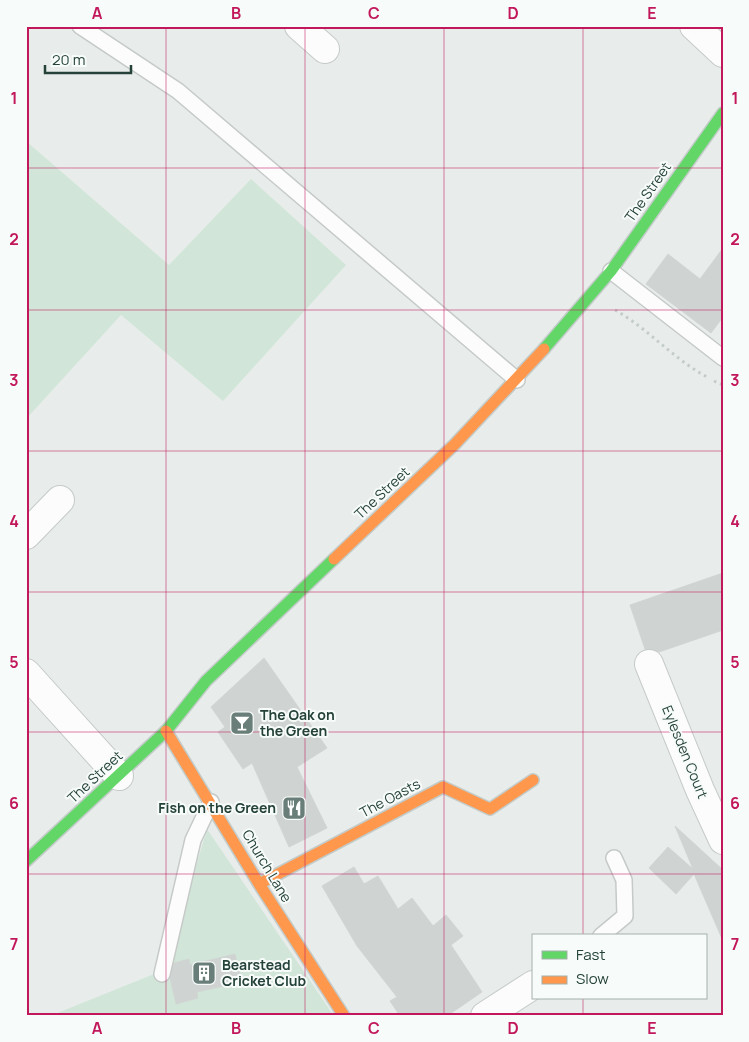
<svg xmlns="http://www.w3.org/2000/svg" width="749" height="1042" font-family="Manrope,sans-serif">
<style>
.green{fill:#d1e6d8}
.building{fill:#cfd4d2;stroke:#d1d6d4}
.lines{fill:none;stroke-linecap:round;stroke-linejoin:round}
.lane-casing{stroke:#c5cac8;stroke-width:18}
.street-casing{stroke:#c5cac8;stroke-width:30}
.fast-casing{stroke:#c3cbc8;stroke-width:14}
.slow-casing{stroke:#c3cbc8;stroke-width:14}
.path{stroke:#c3ccca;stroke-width:3;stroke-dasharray:2.5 4;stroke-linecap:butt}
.lane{stroke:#fcfcfc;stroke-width:15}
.street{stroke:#fcfcfc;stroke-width:28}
.fast{stroke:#63d668;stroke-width:11}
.slow{stroke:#ff974d;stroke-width:11}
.grid{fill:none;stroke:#c2185b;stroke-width:1;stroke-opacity:0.55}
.labels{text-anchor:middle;stroke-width:4;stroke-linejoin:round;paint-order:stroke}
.street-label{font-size:14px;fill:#24423a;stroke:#f7fbf9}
.poi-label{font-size:14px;font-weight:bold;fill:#24423a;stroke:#f7fbf9;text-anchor:start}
.neatline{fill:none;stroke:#c2185b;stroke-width:2}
.grid-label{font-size:16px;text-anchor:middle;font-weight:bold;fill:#c2185b}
</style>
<rect width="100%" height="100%" fill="#e8edeb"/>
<!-- green -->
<path class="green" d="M26,141L169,265L251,179L346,265L223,401L121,315L26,419Z
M207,829L334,1016H50L154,974H162L167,964Z"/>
<!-- building -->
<path class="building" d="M723,248V317L711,333L646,284L668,254L700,279Z
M723,573V630L659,652L645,649L630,605Z
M264,658L327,748L297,767L327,828L289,847L252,763L243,769L218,732L225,727L211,707Z
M675,826L723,870V941L694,874L676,894L649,868L668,847L693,869Z
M354,867L364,884L378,876L398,909L412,898L433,926L446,915L463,936L451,945L482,992L447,1016H400L390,1001L397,997L357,946L322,886Z
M235,954L242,982L197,992L198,998L176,1004L170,978L174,963L189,959L190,965Z"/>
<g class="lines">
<!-- lane casing -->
<g class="lane-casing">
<path id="lane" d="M80,26L178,91L517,380
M611,271L723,358
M601,936L625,916L624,880L614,858
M162,974L193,840L211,802"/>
</g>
<!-- street casing -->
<g class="street-casing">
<path id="street" d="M299,26L325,49
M694,26L723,53
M26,535L60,500
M649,664L700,790L723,840
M26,673L119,776
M485,1016L533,985"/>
</g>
<!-- fast casing -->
<g class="fast-casing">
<path id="fast" d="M544,349L611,271L723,113
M26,861L166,731L206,681L334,559"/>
</g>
<!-- slow casing -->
<g class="slow-casing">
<path id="slow" d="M334,559L455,444L544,349
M166,731L259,884L344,1016
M259,884L443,787L490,809L533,780"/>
</g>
<!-- path -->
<path class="path" d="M615,310C649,329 674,360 709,378
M714,381L723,385"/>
<!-- lane -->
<use href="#lane" class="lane"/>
<!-- street -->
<use href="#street" class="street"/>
<!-- fast -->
<use href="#fast" class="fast"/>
<!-- slow -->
<use href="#slow" class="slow"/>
</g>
<!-- grid -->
<path class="grid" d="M166,26V1016M305,26V1016M444,26V1016M583,26V936M26,168H723M26,310H723M26,451H723M26,592H723M26,732H723M26,874H723M583,998V1016"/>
<!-- icons -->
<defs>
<g id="bar-square" transform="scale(1.25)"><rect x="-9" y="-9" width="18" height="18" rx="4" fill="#697e78" stroke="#f7fbf9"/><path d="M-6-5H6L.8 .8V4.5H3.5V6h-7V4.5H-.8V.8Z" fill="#fff"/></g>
<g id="restaurant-square" transform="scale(1.25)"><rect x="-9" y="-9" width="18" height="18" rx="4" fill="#697e78" stroke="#f7fbf9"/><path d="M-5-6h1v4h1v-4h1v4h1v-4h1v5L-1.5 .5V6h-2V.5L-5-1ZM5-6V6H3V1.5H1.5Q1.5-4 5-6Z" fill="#fff"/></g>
<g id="building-square" transform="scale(1.25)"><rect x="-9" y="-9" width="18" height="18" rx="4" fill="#697e78" stroke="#f7fbf9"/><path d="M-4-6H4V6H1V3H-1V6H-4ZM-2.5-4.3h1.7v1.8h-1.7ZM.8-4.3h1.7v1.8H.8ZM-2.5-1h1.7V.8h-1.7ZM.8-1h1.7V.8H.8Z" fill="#fff"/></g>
</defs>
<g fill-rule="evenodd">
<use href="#bar-square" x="242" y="723"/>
<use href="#restaurant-square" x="294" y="808"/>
<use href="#building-square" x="204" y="973"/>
</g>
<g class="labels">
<!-- street labels -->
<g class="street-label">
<text transform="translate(648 192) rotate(-55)" y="5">The Street</text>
<text transform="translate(382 493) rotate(-43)" y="5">The Street</text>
<text transform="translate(685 752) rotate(68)" y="5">Eylesden Court</text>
<text transform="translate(95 777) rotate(-43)" y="5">The Street</text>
<text transform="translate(390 798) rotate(-28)" y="5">The Oasts</text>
<text transform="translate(267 866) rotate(59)" y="5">Church Lane</text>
</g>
<!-- poi labels -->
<g class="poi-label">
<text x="260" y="720">The Oak on<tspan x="260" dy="16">the Green</tspan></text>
<text x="276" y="813" text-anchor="end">Fish on the Green</text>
<text x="222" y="970">Bearstead<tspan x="222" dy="16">Cricket Club</tspan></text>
</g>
</g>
<!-- border -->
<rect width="749" height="1042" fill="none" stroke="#f7fbf9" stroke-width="55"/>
<!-- legend -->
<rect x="532" y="934" width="175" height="65" fill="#f7fbf9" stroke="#a3b1ad"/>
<rect x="542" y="951" width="25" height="8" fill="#63d668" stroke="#a3b1ad"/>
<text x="576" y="960" font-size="15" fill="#24423a">Fast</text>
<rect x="542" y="976" width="25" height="8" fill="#ff974d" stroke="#a3b1ad"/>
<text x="576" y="984" font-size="15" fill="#24423a">Slow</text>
<!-- scale -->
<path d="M45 65v8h86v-8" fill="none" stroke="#24423a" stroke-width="2.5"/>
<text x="52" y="65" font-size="15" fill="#24423a" stroke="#f7fbf9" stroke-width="4" paint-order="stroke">20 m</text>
<rect x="28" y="28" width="694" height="986" class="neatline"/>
<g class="grid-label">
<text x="97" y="19">A</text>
<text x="236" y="19">B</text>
<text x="374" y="19">C</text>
<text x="513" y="19">D</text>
<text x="652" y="19">E</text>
<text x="14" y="104">1</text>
<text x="735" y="104">1</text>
<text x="14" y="245">2</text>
<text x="735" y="245">2</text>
<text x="14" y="386">3</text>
<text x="735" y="386">3</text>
<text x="14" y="527">4</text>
<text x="735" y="527">4</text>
<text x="14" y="668">5</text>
<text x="735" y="668">5</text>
<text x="14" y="809">6</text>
<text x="735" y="809">6</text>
<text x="14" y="950">7</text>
<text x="735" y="950">7</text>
<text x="97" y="1034">A</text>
<text x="236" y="1034">B</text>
<text x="374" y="1034">C</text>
<text x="513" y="1034">D</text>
<text x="652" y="1034">E</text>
</g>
</svg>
